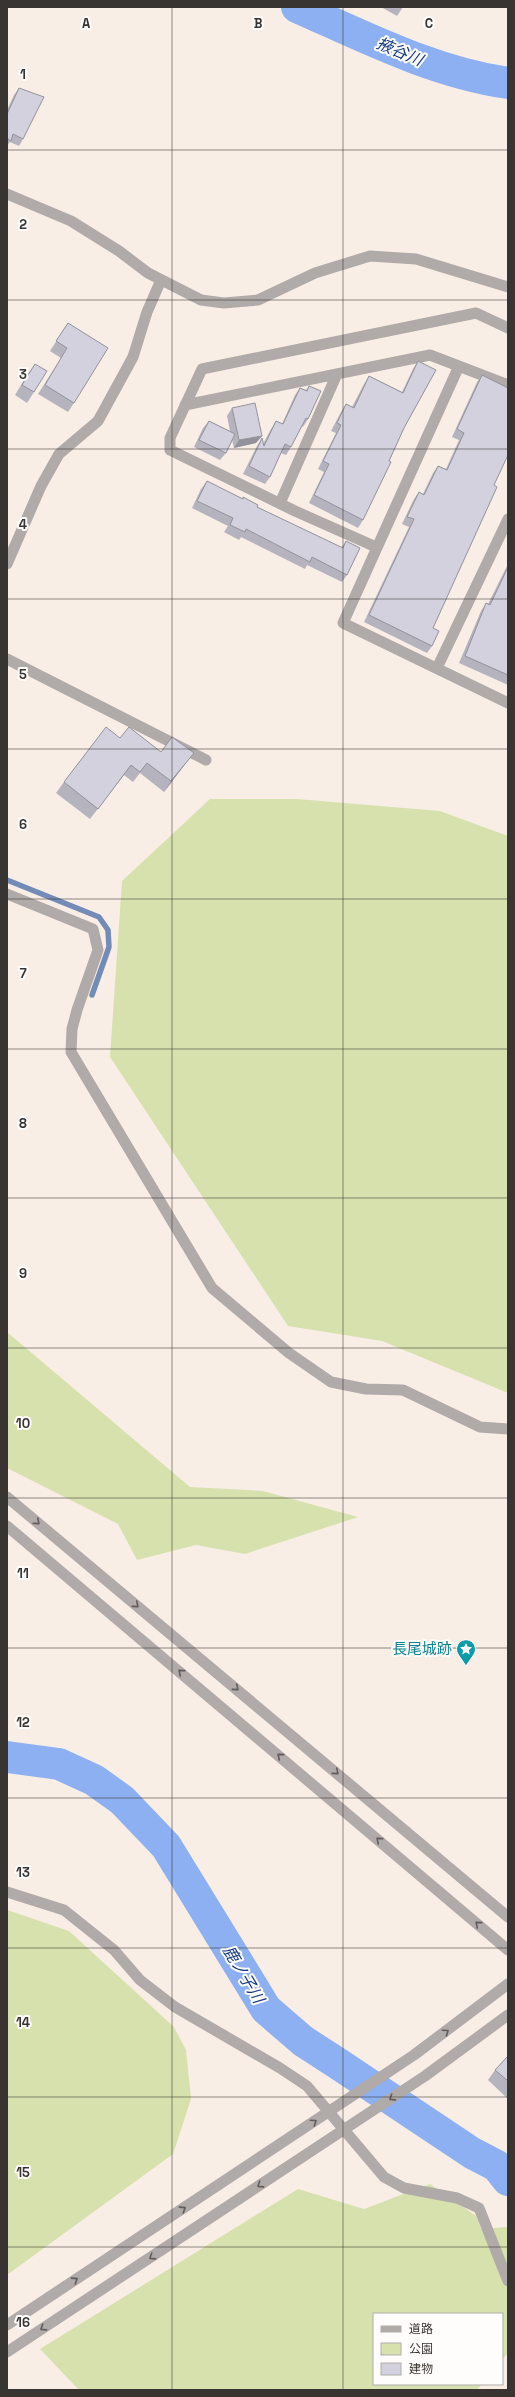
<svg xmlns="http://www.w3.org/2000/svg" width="515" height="2397" font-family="'Space Grotesk','Noto Sans JP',sans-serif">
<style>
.green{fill:#d7e1ad}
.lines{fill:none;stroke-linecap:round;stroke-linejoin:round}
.stream{stroke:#738bb7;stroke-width:5.5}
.river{stroke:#8cb0f1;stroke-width:32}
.minor{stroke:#b0aaa9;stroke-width:11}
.tertiary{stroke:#b0aaa9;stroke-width:11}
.wall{fill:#b5b4be}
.shaded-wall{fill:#93929b}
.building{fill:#d2d1dd;stroke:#93929b}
.oneway{stroke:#625d5b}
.grid{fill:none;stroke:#383431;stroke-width:1;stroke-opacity:0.55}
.labels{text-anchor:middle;stroke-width:4;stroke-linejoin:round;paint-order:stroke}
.culture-label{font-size:15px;fill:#0d838f;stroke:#fffdfb;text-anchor:end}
.water-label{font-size:16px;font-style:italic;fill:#113882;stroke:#fffdfb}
.grid-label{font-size:13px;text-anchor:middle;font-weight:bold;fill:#383431;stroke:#fffdfb;stroke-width:4;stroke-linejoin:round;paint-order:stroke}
</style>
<rect width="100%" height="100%" fill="#f9eee6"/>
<!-- green -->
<path class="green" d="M210,799H297L440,811L508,836V1393L382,1341L288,1326L110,1057L122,881Z
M7,1332L190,1487L263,1491L358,1517L245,1554L196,1545L137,1560L118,1524L7,1468Z
M7,1910L69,1931L174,2027L186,2050L191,2099L173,2154L7,2275Z
M430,2184L476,2216L481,2229L508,2227V2353L502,2360V2314H374V2384H482L477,2390H79L40,2349L298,2189L364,2209Z"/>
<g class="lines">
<!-- stream -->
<path class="stream" d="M7,880L99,917L108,930L109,947L92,995"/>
<!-- river -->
<path class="river" d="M297,7C365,37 433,72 508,83
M7,1757L59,1764L94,1780L122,1800L166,1846L266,2009L303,2041L337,2063L472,2153L497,2166L508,2180"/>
<!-- minor -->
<path class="minor" d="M7,194L71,221L119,251L148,273L201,300L224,303L258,300L315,273L370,256L416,259L508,287
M459,366L343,623L508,703
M185,405L430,355L508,385
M280,503L337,374
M376,547L295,511L170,450V438L202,369L476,313L508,328
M7,564L41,486L59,454L98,421L133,357L147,312L161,280
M7,659L206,760
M437,668L508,519
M7,894L93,929L98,950L77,1010L72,1029L71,1052L212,1288L289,1353L331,1382L366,1389L403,1390L480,1427L508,1429
M7,1892L64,1910L114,1950L140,1980L175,2007L280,2068L307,2086L384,2177L404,2188L457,2198L479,2208L508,2281"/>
<!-- tertiary -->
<path class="tertiary" d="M7,1497L508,1917
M7,1526L508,1950
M7,2325L414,2055L508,1984
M7,2352L425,2076L508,2015"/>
</g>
<!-- wall -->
<path class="wall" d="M381,7H403L397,16Z
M19,88L23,139L19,146L10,142L7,146V110L14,95Z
M68,323L74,403L68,412L38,394L61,358L50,351Z
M418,361L404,428L389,461L363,520L358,528L309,503L324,472L318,469L336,433L331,431L341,412L346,404L352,407L364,384L369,376L402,392L413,369Z
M35,364L34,392L27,403L15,395L27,375Z
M482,375L494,485L433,628L432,646L427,653L364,622L409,527L402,524L414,499L419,492L423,494L433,473L438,466L446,469L459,440L452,437L477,382Z
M309,386L308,419L303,427L302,426L291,447L286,455L281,453L270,477L265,484L243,474L257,446L262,438L263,444L271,429L276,421L282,424L295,395L300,388L306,390Z
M232,408L262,436L256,443L234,448L232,440L226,453L220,460L194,447L203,428L209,421L230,431L227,416Z
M207,481L257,507L341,548L346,541L347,575L342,582L307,565L305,569L241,537L239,540L224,532L228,526L192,508L201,489Z
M508,564V685L459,663L481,611L486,603L488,604Z
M120,738L161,752L186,763L164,792L140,773L133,782L124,775L90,819L56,793L64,782Z
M508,2056V2099L488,2080L495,2070Z"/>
<!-- shaded-wall -->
<path class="shaded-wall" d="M262,436L256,443L234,448L239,440Z
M194,753L186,763L164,792L171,781Z"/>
<!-- building -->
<path class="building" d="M19,88L44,97L23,139L13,134L11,141L7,138V114Z
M68,323L108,348L74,403L45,385L67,348L56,341Z
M418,361L436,370L404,428L389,461L391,462L363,520L314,495L329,464L323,461L341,425L337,423L346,404L354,408L369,376L403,393Z
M35,364L47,371L34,392L22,385Z
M482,375L508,388V455L494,485L497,487L433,628L439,631L432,646L369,615L414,519L407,517L419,492L424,495L438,466L447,470L464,433L457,429Z
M309,386L321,391L308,419L306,418L291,447L285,444L270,477L249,466L262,438L264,446L276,421L283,424L300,388L307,391Z
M255,403L262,436L239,440L232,408Z
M209,421L235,434L226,453L199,440Z
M207,481L243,499V497L258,505L257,507L343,548L346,541L360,548L347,575L312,557L310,562L246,529L245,532L230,525L233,518L197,501Z
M508,567V675L465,656L486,603L490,605Z
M106,727L120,738L129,727L161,752L172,737L194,753L171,781L147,763L140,772L131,765L98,809L64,782Z
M508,2056V2081L495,2070Z"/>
<!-- one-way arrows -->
<defs><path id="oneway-chevron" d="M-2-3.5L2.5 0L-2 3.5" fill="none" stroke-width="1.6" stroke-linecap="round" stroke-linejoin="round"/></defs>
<g class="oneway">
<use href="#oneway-chevron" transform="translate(37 1522) rotate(40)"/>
<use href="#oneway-chevron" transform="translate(136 1605) rotate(40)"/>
<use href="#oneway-chevron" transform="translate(181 1672) rotate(-140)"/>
<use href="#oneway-chevron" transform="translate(236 1688) rotate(40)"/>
<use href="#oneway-chevron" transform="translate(280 1756) rotate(-140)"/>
<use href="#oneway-chevron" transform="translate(336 1772) rotate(41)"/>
<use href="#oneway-chevron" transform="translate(379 1840) rotate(-140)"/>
<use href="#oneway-chevron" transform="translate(478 1924) rotate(-140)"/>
<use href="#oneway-chevron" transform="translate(446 2032) rotate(-35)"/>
<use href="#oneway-chevron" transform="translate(392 2098) rotate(147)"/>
<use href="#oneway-chevron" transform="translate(314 2122) rotate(-34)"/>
<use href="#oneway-chevron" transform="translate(260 2185) rotate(147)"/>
<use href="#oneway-chevron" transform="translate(183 2209) rotate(-33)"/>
<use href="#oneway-chevron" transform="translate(152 2257) rotate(147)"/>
<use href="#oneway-chevron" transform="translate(75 2280) rotate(-33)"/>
<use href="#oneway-chevron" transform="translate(43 2328) rotate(147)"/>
</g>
<!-- grid -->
<path class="grid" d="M172,7V2390M343,7V2390M7,150H508M7,300H508M7,449H508M7,599H508M7,749H508M7,899H508M7,1049H508M7,1198H508M7,1348H508M7,1498H508M7,1648H508M7,1798H508M7,1948H508M7,2097H508M7,2247H508"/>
<!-- icons -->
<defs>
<g id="sight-pin" transform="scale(1)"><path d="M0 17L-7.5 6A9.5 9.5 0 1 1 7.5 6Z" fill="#0f9aa8" stroke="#fffdfb"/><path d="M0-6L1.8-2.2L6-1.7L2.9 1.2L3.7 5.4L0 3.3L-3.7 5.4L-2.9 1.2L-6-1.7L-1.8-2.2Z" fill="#fff"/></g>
</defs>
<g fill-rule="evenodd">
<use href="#sight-pin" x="466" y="1649"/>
</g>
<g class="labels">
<!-- culture labels -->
<g class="culture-label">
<text x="452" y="1654">長尾城跡</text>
</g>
<!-- water labels -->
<g class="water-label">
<text transform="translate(400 51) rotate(23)" y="6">掖谷川</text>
<text transform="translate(244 1974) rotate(59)" y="6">鹿ノ子川</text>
</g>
</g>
<g class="grid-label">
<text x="86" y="28">A</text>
<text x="258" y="28">B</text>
<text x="429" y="28">C</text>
<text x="23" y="79">1</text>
<text x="23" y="229">2</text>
<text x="23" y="379">3</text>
<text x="23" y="529">4</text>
<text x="23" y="679">5</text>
<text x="23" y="829">6</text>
<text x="23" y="978">7</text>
<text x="23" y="1128">8</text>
<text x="23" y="1278">9</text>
<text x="23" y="1428">10</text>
<text x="23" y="1578">11</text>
<text x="23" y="1727">12</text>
<text x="23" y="1877">13</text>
<text x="23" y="2027">14</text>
<text x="23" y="2177">15</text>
<text x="23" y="2327">16</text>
</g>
<!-- border -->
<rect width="515" height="2397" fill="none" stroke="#383431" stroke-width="16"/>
<!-- legend -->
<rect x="373" y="2313" width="130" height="72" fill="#fffdfb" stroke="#afadaa"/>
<rect x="381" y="2326" width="20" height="6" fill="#b0aaa9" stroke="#afadaa"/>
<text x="409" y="2333" font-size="12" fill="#383431">道路</text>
<rect x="381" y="2343" width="20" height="12" fill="#d7e1ad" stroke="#afadaa"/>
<text x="409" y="2353" font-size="12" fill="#383431">公園</text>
<rect x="381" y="2363" width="20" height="12" fill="#d2d1dd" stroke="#afadaa"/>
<text x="409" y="2373" font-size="12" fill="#383431">建物</text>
</svg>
